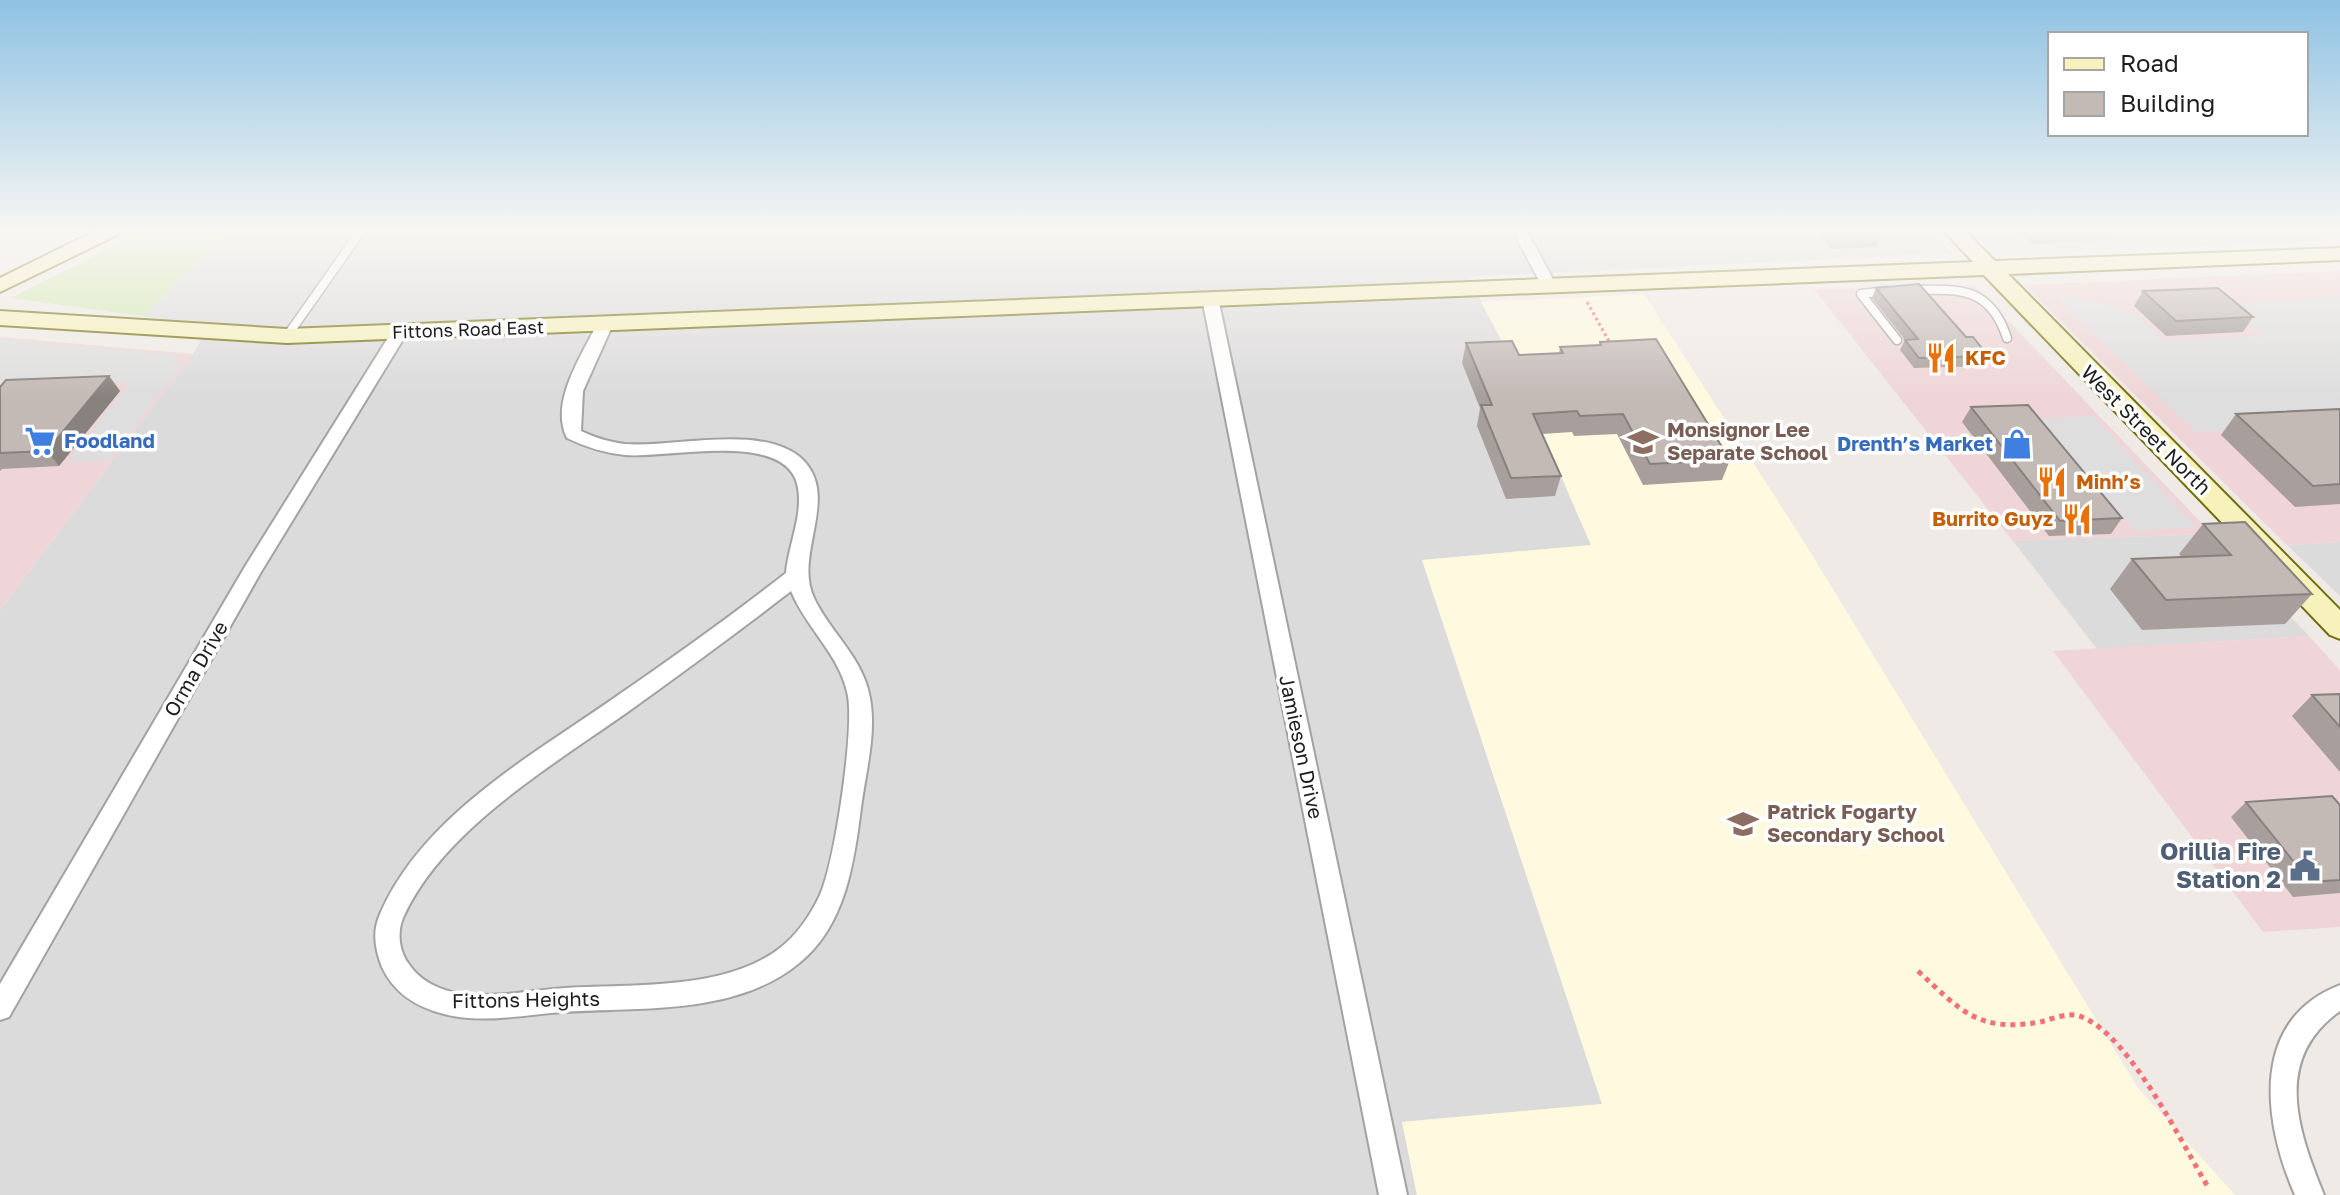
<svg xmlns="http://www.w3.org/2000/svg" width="2340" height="1195" font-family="'Golos Text',sans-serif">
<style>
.residential{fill:#dcdbdc}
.commercial{fill:#efd5d7}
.education{fill:#fef9df}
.grass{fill:#d1e7ad}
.parking{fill:#dedede}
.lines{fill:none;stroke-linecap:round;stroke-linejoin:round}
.lane-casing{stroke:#a2a2a2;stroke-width:11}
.street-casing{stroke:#a2a2a2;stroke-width:4}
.secondary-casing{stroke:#716e0a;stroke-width:4}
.path-far1{stroke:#f37176;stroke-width:3;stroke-dasharray:3 3;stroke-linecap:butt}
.path{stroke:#f37176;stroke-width:5;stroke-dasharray:5 5;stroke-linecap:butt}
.lane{stroke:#fff;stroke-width:8}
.street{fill:#fff;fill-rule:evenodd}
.secondary{fill:#f7f1bb;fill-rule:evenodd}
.wall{fill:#a89f9c}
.shaded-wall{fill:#88827f}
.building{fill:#c3b9b5;stroke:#88827f;stroke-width:2}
.labels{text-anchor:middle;stroke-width:7;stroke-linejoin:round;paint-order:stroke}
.far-street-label{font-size:18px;fill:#1e1e1e;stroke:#fff}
.food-label{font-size:20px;font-weight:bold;fill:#c56008;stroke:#fff;text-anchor:start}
.education-label{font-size:20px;font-weight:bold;fill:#785e54;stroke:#fff;text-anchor:start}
.street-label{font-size:20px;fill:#1e1e1e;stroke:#fff}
.shop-label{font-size:20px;font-weight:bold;fill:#366cbe;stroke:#fff;text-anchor:start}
.near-service-label{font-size:24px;font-weight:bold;fill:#4e5e75;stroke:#fff;text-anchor:end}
</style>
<rect width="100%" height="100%" fill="#efeae5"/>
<!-- residential -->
<path class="residential" d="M240,231H1930L1952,253L1469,277L1505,347L1591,545L1422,560L1602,1104L1402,1122L1417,1195H0V610L193,354L209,327L142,316L226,236Z
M1970,231H2312L2325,241L1993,254Z
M2212,534L2309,636L2097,649L2013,541Z
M2340,542V596L2287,545Z"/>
<!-- commercial -->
<path class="commercial" d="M2340,271V542L2287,545L2024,285Z
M1976,287L2212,534L2013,541L1814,289Z
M0,337L193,354L0,610Z
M2309,636L2340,670V927L2263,932L2053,651Z"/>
<!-- education -->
<path class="education" d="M1644,294L1801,537L2138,1088L2235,1195H1417L1402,1122L1602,1104L1422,560L1591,545L1505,347L1481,302Z"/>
<!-- grass -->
<path class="grass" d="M143,231H240L226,236L142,316L11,298Z"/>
<!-- parking -->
<path class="parking" d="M2055,296L2086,298L2141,318L2165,340L2262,336L2227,304L2340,297V426L2196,432Z
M0,339L180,355L173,363H183L108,461L68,462L130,382L13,389L0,404Z
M2093,416L2196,527L2135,531L2036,419Z"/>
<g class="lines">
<!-- lane casing -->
<g class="lane-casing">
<path id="lane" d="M1911,290C1959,289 1990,286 2007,338
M1887,291L1861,294L1897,340
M287,336L361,231"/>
</g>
<!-- street casing -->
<g class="street-casing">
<path id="street" d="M1513,231H1527L1556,285L1553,288H1543Z
M1210,293L1218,298L1407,1195H1379L1202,298Z
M605,319L613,324L583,391L581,431C596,438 609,442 625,444C673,448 763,423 802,459C841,497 793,554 814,598C828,628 855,651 866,683C880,723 866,768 861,808C854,864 845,927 798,964C734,1016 638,1007 562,1012C523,1015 482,1024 444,1014C416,1007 394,993 382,967C375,949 372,932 380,914C423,815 533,755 617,696C675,656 731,616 786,573C788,546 803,516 798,488C789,429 668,459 625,455C604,453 586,447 567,438C549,403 582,355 597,324ZM791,591C806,628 841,656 848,696C854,733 835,861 820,895C811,914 797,935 780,948C725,991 631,984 565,988C515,991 441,1012 408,963C399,950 397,932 403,918C442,830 553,765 629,711C683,672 738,632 791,591Z
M399,328L407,333L261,572L9,1017L0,1020V984L246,565L391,333Z
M2340,985V1011C2272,1059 2298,1131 2324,1195H2295C2263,1122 2249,1020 2340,985Z"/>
</g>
<!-- secondary casing -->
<g class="secondary-casing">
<path id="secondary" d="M95,231H120L117,235L0,292V278Z
M1944,231H1965L1995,261L2340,248V260L2008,274L2340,610V639L2330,635L1984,275L287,343L0,325V311L287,329L1973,262Z"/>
</g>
<!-- path-far1 -->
<path class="path-far1" d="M1587,302L1610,343"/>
<!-- path -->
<path class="path" d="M1918,971C1960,1010 1978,1033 2040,1022C2053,1019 2069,1011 2082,1017C2130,1036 2181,1142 2208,1187"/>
<!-- lane -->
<use href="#lane" class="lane"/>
<!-- street -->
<use href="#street" class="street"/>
<!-- secondary -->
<use href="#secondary" class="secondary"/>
</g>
<!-- wall -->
<path class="wall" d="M1816,231H1883L1876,247L1832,249Z
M2018,231H2114L2108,241L2032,244Z
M2131,231H2206L2134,233Z
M1876,288L1966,337L1988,356L1983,366L1914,368L1900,350L1905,340L1872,298Z
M2143,291L2253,317L2243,332L2166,336L2134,306Z
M1600,342L1730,460L1722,480L1643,485L1617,434L1574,436L1572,432L1542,434L1561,476L1555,496L1506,499L1477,426L1480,408L1462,363L1466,343L1519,355L1559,354L1560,347L1599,345Z
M109,376L120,391L59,466L2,469L0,471V387Z
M1971,407L2122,518L2111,534L2049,536L1962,422Z
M2340,409V504L2295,507L2221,435L2236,414Z
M2203,524L2312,594L2285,624L2142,630L2110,589L2132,559L2182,557L2179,554Z
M2340,694V772L2292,716L2312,695Z
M2246,802L2340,805V893L2293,897L2231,817Z"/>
<!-- shaded-wall -->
<path class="shaded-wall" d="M109,376L120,391L59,466L47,451Z"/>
<!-- building -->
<path class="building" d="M1919,284L1966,337H1973L1988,356L1919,358L1905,340L1918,339L1876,288Z
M2218,288L2253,317L2176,321L2143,291Z
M1656,339L1730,460L1650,464L1623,414L1580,416L1577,411L1533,414L1561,476L1511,478L1481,405H1492L1466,343L1512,341L1519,355L1563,353L1560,347L1601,345L1600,342Z
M109,376L47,451L0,453V387L6,380Z
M2028,405L2122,518L2060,521L1971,407Z
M2340,409V484L2313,486L2236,414Z
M2245,522L2312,594L2166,600L2132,559L2231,555L2203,524Z
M2340,694V727L2312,695Z
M2332,796L2340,805V880L2310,882L2246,802Z"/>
<!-- sky -->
<linearGradient id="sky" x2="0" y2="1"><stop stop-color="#8ec2e3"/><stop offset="0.58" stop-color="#f8f6f3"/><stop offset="1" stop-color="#f8f6f3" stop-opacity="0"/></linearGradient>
<rect width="2340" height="398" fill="url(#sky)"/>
<!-- icons -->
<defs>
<g id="restaurant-bare" transform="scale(2.4)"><path d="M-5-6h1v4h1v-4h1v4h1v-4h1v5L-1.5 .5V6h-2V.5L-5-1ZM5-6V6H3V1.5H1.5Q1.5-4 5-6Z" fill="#e8710a" stroke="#fff" stroke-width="2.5" paint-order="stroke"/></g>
<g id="supermarket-bare" transform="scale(2.4)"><path d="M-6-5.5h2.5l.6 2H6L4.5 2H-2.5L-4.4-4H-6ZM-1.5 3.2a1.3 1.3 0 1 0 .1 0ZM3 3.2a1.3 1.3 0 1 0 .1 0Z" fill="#3f7fe0" stroke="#fff" stroke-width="2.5" paint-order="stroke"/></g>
<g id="school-bare" transform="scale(2.4)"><path d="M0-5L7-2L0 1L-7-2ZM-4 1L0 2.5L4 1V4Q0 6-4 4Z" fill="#8d6e63" stroke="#fff" stroke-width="2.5" paint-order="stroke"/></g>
<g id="shop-bare" transform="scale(2.4)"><path d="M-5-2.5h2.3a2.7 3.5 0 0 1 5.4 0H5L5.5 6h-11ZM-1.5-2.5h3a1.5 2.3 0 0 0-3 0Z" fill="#3f7fe0" stroke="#fff" stroke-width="2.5" paint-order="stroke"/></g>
<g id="civic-bare" transform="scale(2.4)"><path d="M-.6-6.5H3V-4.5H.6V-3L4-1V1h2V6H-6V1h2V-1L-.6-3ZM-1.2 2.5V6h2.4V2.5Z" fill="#5c6f8a" stroke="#fff" stroke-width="2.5" paint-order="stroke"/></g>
</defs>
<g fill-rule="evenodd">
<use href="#restaurant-bare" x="1941" y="358"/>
<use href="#supermarket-bare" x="40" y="441"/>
<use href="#school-bare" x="1643" y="442"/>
<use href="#shop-bare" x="2017" y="444"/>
<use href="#restaurant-bare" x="2052" y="482"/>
<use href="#restaurant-bare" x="2077" y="519"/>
<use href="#school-bare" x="1743" y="824"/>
<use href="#civic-bare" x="2305" y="866"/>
</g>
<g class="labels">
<!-- far-street labels -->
<g class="far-street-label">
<text transform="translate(468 330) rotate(-2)" y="6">Fittons Road East</text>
</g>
<!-- food labels -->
<g class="food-label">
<text x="1965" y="365">KFC</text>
<text x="2076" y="489">Minh’s</text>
<text x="2053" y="526" text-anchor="end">Burrito Guyz</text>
</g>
<!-- education labels -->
<g class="education-label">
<text x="1667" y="437">Monsignor Lee<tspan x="1667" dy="23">Separate School</tspan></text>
<text x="1767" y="819">Patrick Fogarty<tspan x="1767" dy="23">Secondary School</tspan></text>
</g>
<!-- street labels -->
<g class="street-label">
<text transform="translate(2146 430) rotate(45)" y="7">West Street North</text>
<text transform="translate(196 669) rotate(-60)" y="7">Orma Drive</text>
<text transform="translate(1301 747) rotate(78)" y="7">Jamieson Drive</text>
<text transform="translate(526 1000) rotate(-1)" y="7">Fittons Heights</text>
</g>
<!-- shop labels -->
<g class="shop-label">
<text x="64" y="448">Foodland</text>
<text x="1993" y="451" text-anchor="end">Drenth’s Market</text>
</g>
<!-- near-service labels -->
<g class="near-service-label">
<text x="2281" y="860">Orillia Fire<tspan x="2281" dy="28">Station 2</tspan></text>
</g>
</g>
<!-- legend -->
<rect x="2048" y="32" width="260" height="104" fill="#ffffff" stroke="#a5a5a5" stroke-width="2"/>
<rect x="2064" y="58" width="40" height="12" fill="#f7f1bb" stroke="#a5a5a5" stroke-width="2"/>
<text x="2120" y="72" font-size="24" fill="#1e1e1e">Road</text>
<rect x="2064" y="92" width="40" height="24" fill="#c3b9b5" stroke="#a5a5a5" stroke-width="2"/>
<text x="2120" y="112" font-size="24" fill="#1e1e1e">Building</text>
</svg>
